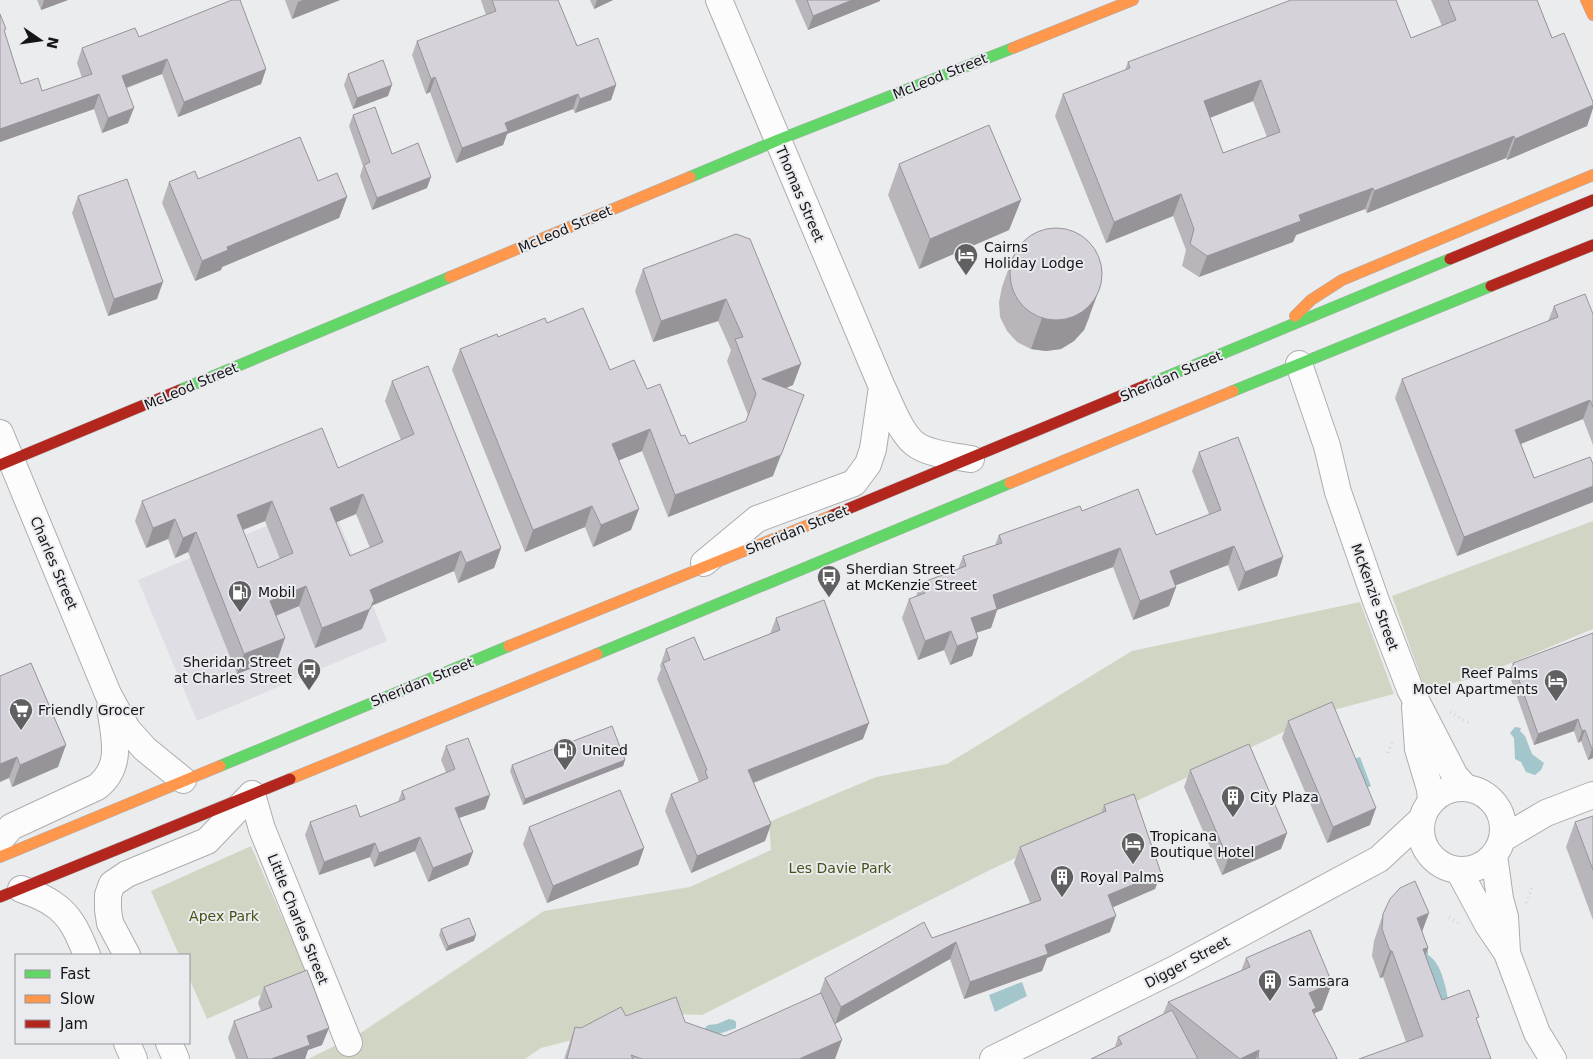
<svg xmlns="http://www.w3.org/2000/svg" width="1593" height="1059" font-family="'DejaVu Sans',sans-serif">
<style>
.built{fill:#dedee4}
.green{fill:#d1d6c4}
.water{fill:#a2c6cb}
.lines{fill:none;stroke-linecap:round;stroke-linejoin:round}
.street-casing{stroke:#adadaf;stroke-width:28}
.fast-casing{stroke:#adadaf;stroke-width:12}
.slow-casing{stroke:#adadaf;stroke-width:12}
.jam-casing{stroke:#adadaf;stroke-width:12}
.path{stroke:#d3d3d4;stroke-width:3;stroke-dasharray:1 4;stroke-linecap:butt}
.street{stroke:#fcfcfc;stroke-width:26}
.fast{stroke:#63d668;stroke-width:11}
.slow{stroke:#ff974d;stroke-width:11}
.jam{stroke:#b3261e;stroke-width:11}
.wall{fill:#b8b5bb;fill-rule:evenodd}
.shaded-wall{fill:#969399}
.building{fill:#d6d2da;stroke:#969399;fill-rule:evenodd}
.labels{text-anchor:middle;stroke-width:4;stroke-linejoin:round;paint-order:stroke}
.street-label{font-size:14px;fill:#151517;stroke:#eaebef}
.poi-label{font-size:14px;fill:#151517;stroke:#eaebef;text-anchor:start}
.park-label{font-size:14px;fill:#465215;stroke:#eaebef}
</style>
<rect width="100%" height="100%" fill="#ebecee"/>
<!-- built -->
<path class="built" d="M330,499L387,641L197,721L138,580Z"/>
<!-- green -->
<path class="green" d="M1593,521V629L1475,678L1425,689L1392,596Z
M1360,602L1394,694L1326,712L990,870L702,1015L674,1014L541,1048L525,1059H308L359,1034L544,911L690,887L771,850L769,822L876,777L947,764L1132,651Z
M251,846L307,974L207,1019L189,978V955H179L151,891Z"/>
<!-- water -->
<path class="water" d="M1515,727L1521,728L1520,731L1525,736L1532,754L1544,763L1541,770L1535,775L1526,772L1521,762L1515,759L1514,738L1510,733Z
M1360,757L1371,786L1359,791L1348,761Z
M1425,948L1428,949V955C1442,963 1446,989 1449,1004L1445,1008L1420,970L1428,964L1426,959L1420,956Z
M1022,982L1027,996L995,1012L989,995Z
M729,1019L734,1020L736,1022V1028L719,1034L716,1038L702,1031L708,1025L717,1024Z"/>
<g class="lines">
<!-- street casing -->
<g class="street-casing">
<path id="street" d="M719,0L882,387C891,405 901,436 918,446C933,455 955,456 971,459
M1299,364L1327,446L1338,492L1376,601L1410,689L1455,776L1466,788
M0,433L108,694L127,729L145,749L183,780
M704,563L757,519L854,483L868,464L873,449L882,387
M1415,706L1418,749L1430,789L1431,802
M1421 829a41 41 0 1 1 82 0a41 41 0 1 1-82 0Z
M252,794L262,829L349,1043
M1502,839L1546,813L1593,795
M0,840L11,827L97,787C124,766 114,736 110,707
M1494,855L1500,899L1505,917L1507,952
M1459,871L1488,925L1507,953L1537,1033L1553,1059
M21,889C32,893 44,897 53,904C72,916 79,936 87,955
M127,955L110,923L108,910V895L112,884L127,874L207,841L252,794
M127,1043L134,1059
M169,1043L176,1059
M993,1059L1175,969L1379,859L1422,819"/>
</g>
<!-- fast casing -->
<g class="fast-casing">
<path id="fast" d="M690,177L778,140L1013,48
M1149,384L1450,259
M180,390L450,277
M1233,391L1491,286
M597,654L1010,483
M220,766L509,646"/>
</g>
<!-- slow casing -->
<g class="slow-casing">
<path id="slow" d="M1586,0L1593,15
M1013,48L1133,0
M450,277L690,177
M1295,316L1311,300L1342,280L1593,175
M1010,483L1233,391
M509,646L833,515
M290,779L597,654
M0,857L220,766"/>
</g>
<!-- jam casing -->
<g class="jam-casing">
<path id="jam" d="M1450,259L1593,200
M1491,286L1593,245
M0,465L180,390
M833,515L1149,384
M0,897L290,779"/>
</g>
<!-- path -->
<path class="path" d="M1450,712L1471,724
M1388,753L1392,742
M1526,903L1532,887
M1449,917L1458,923"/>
<!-- street -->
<use href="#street" class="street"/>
<!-- fast -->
<use href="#fast" class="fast"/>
<!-- slow -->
<use href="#slow" class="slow"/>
<!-- jam -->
<use href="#jam" class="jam"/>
</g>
<!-- wall -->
<path class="wall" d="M37,0H68L41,10Z
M285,0H340L292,19Z
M481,0H558L577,46L616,85L611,100L575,113L573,109L507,134L503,145L456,163L430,92L426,94L412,55L417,41L486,15Z
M590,0H613L594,9Z
M795,0H880V1L808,30Z
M1431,0H1537L1552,38L1593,102V108L1587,126L1507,160L1506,158L1367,213L1365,209L1296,235L1293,242L1199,277L1182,266L1186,250L1173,216L1106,243L1055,116L1063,94L1125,70L1128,62L1411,38L1442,26ZM1253,101L1267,137L1223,153L1210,118Z
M0,14L4,32L21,84L42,91L82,78L77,63L82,48L139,37L266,69L261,84L178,117L162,74L127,88L128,123L102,133L94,109L0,142Z
M348,74L388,96L353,109L344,85Z
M353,115L392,154L427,188L372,210L360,176L363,166L349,126Z
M899,164L1021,200L1009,230L919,269L888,195Z
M198,179L318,181L347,197L339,218L222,267L221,270L195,281L162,203L169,182Z
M78,196L157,299L108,316L72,213Z
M736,234L793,385L786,388L773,476L668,517L642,451L619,460L631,530L593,547L585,527L525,552L452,370L460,349L547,323L610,370L647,389L681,436L689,444L746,421L748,415L727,361L731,350L718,321L653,342L635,291L643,269Z
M1013,256L1090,316L1084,330L1074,341L1061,349L1046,351L1031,349L1017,342L1007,331L1000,317L999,302L1002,287Z
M1554,306L1593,314V445L1583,419L1521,444L1534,478L1593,502L1457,556L1395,398L1402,379L1548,321Z
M392,381L501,548L494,568L458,583L454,571L371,606L362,629L315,648L299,606L276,616L278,658L237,674L188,552L175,558L168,539L146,548L135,521L142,501L338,468L401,440L385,401ZM356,514L370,548L350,556L336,522ZM265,521L280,559L258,568L243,530Z
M1199,452L1283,557L1277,576L1238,591L1228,565L1175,585L1176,587L1169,606L1133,620L1113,567L997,610L991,628L976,632L978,638L972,656L950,665L944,650L918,660L902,618L909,599L916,596L921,583L958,569L963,556L995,545L999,535L1082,511L1156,535L1209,514L1192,471Z
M776,618L863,739L754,783L771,824L765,841L691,873L665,811L671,794L699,782L657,679L661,669L660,666L666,649L704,660L770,634Z
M1593,633V758L1588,760L1581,741L1578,743L1574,731L1534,745L1509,674L1513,663Z
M0,676L58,767L12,787L9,778Z
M1288,721L1370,825L1327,843L1282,738Z
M446,746L485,809L459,818L473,852L468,865L428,882L415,851L374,867L370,857L319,875L305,835L310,822L360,817L398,802L402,791L446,772L441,760Z
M625,760L623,766L523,805L510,771L512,765Z
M1190,770L1287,833L1281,849L1222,875L1184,787Z
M1104,805L1161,873L1155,889L1113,907L1110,932L1047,958L1042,971L964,999L950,959L835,1024V1059H564L575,1027L581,1028L626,1016L685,1022L725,1036L819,995L825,978L932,938L1030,903L1014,863L1020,847L1101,813Z
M1593,816V920L1566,847L1575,822Z
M529,827L644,848L638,865L547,903L523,844Z
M1383,914L1422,932L1428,948L1425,955L1442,1000L1477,1022L1406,1042L1383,977L1380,978L1372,956L1374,941Z
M441,929L474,941L446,951L439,935Z
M1246,958L1332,983L1322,1010L1314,1013V1014L1337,1059H1091L1115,1047L1118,1037L1163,1014L1168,1002L1241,971Z
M264,987L322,1045L308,1050L305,1059H236L228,1038L234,1021L261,1011L258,1003Z"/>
<!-- shaded-wall -->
<path class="shaded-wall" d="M44,0H68L41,10Z
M303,0H340L292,19L298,2Z
M597,0H613L594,9Z
M852,0H880V1L808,30L813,16Z
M167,59L162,74L117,91L122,76Z
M266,69L261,84L178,117L184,102Z
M435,77L430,92L426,94L431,79Z
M1261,80L1253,101L1196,123L1204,101Z
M392,85L388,96L353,109L357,98Z
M616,85L611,100L575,113L580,99Z
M99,94L94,109L0,142V129Z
M578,94L573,109L507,134L503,145L456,163L462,148L505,123Z
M1593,105V108L1587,126L1507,160L1515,139Z
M134,108L128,123L102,133L108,118Z
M1514,136L1506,158L1367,213L1374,191Z
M431,177L427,188L372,210L377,198Z
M1373,188L1365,209L1296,235L1293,242L1199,277L1207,256L1299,215Z
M1181,194L1173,216L1106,243L1114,222Z
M347,197L339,218L222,267L221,270L195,281L202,261L227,247Z
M1021,200L1009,230L919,269L930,239Z
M163,282L157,299L108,316L114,299Z
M1101,285L1084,330L1074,341L1061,349L1046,351L1031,349L1042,318Z
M726,299L718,321L653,342L661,321Z
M801,364L793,385L754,401L762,379Z
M804,395L773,476L668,517L675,495Z
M1590,400L1583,419L1508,449L1515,430Z
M650,429L642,451L605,466L612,444Z
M1593,486V502L1457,556L1464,537Z
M363,494L356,514L323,528L330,508Z
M272,501L265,521L230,535L237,515Z
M592,506L585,527L525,552L533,530Z
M639,509L631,530L593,547L601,525Z
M175,519L168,539L146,548L153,528Z
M196,532L188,552L175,558L183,538Z
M1234,546L1228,565L1164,590L1170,571Z
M501,548L494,568L458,583L466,563Z
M1120,548L1113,567L997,610L991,628L964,637L971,618L993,595Z
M461,551L454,571L371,606L362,629L315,648L322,628L370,590Z
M1283,557L1277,576L1238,591L1245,572Z
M306,586L299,606L263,621L270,601Z
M1176,587L1169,606L1133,620L1140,601Z
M951,631L944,650L918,660L925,641Z
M285,638L278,658L237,674L244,654Z
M978,638L972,656L950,665L957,646Z
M1578,719L1574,731L1534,745L1538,734Z
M869,723L863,739L742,787L748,770Z
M1585,730L1581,741L1578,743L1582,731Z
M66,745L58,767L12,787L20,765Z
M1593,748V758L1588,760L1592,749Z
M17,757L9,778L0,782V764Z
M625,760L623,766L523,805L525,799Z
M490,795L485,809L450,821L455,808Z
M1376,808L1370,825L1327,843L1333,827Z
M771,824L765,841L691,873L697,856Z
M1287,833L1281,849L1222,875L1228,859Z
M420,837L415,851L374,867L379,853Z
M375,843L370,857L319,875L324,862Z
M644,848L638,865L547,903L553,886Z
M473,852L468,865L428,882L433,868Z
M1161,873L1155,889L1102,912L1108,895Z
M1429,913L1419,940L1417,918Z
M1116,916L1110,932L1047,958L1042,971L964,999L970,982L1045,945Z
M476,935L474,941L446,951L448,946Z
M956,942L950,959L835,1024L841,1007Z
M1428,948L1418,974L1423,949Z
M1390,951H1392L1383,977L1380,978Z
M1332,983L1322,1010L1315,1013L1306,1035L1309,993Z
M329,1028L322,1045L308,1050L305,1059H271L307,1036Z
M842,1040L835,1059H799Z
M1259,1050L1256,1059H1240Z"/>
<!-- building -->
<path class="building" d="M232,0H240L266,69L184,102L167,59L122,76L134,108L108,118L99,94L0,129V14L6,29L4,30L21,84L38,78L42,91L92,74L82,48L135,28L139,37Z
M492,0H558L577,46L598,38L616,85L580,99L578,94L505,123L508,131L462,148L435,77L431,79L417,41L496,11Z
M807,0H852L813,16Z
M1291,0H1396L1411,38L1456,20L1448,0H1537L1552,38L1564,33L1593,102V105L1515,139L1514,136L1374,191L1373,188L1299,215L1301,221L1207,256L1190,244L1194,229L1181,194L1114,222L1063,94L1130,68L1128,62ZM1261,80L1280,132L1223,153L1204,101Z
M383,60L392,85L357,98L348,74Z
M375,107L392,154L418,143L431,177L377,198L364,165L370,162L353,115Z
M989,125L1021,200L930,239L899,164Z
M300,137L318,181L337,173L347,197L227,247L228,250L202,261L169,182L195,171L198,179Z
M127,179L163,282L114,299L78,196Z
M1010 274a46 46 0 1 1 92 0a46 46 0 1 1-92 0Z
M736,234L750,239L801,364L762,379L804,395L781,455L675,495L650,429L612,444L639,509L601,525L592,506L533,530L460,349L497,334L498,337L545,318L547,323L583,308L610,370L634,360L647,389L660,384L681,436L685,435L689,444L746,421L756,394L735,339L743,337L726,299L661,321L643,269Z
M1585,294L1593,314V407L1590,400L1515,430L1534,478L1590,457L1593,464V486L1464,537L1402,379L1558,317L1554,306Z
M428,366L501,548L466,563L461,551L370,590L374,600L370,609L322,628L306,586L270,601L285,638L244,654L196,532L183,538L175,519L153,528L142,501L322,428L338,468L414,434L392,381ZM363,494L383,542L350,556L330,508ZM272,501L293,553L258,568L237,515Z
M1238,437L1283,557L1245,572L1234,546L1170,571L1176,587L1140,601L1120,548L993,595L997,609L971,618L978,638L957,646L951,631L925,641L909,599L925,593L921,583L966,566L963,556L1002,543L999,535L1080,506L1082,511L1138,489L1156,535L1221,510L1199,452Z
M824,600L869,723L748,770L771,824L697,856L671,794L708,778L705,771L707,770L663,663L670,660L666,649L694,637L704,660L780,630L776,618Z
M1593,633V748L1592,749L1585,730L1582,731L1578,719L1538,734L1513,663Z
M31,663L66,745L20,765L17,757L0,764V676Z
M1332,702L1376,808L1333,827L1288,721Z
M612,726L625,760L525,799L512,765Z
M468,738L490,795L455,808L473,852L433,868L420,837L379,853L375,843L324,862L310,822L356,805L360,817L405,799L402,791L455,769L446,746Z
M1249,744L1287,833L1228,859L1190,770Z
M620,790L644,848L553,886L529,827Z
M1134,794L1161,873L1108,895L1116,916L1045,945L1048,954L970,982L956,942L841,1007L825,978L924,922L932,938L1041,900L1020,847L1106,811L1104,805Z
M1593,816V870L1575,822Z
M1415,881L1429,913L1417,918L1428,948L1423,949L1442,1000L1469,990L1479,1017L1476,1018L1491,1059H1359L1423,1036L1392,951H1390L1382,929L1383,914L1390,899L1400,888Z
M469,918L476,935L448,946L441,929Z
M1310,930L1332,983L1309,993L1316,1008L1312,1010L1335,1054L1337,1059H1258L1259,1050L1240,1059L1168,1002L1250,967L1246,958Z
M307,970L329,1028L307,1036L310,1045L271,1059H248L234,1021L272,1007L264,987Z
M821,993L842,1040L799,1059H642L631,1055L633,1059H567L575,1027L581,1028L621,1007L626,1016L676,997L685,1022L725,1036Z
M1172,1010L1198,1059H1091L1122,1044L1118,1037Z"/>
<!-- icons -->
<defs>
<g id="hotel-pin" transform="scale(1.25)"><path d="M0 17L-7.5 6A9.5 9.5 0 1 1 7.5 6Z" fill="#606062" stroke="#eaebef"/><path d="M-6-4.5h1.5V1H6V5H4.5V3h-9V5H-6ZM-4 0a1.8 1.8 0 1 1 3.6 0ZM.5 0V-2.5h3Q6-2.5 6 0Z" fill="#fff"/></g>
<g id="bus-pin" transform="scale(1.25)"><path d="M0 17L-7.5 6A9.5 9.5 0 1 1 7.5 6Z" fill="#606062" stroke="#eaebef"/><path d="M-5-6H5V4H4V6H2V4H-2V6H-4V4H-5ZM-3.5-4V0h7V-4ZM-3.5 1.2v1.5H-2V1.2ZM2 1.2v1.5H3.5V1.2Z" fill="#fff"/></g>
<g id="fuel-pin" transform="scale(1.25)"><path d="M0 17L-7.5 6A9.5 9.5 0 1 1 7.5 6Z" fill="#606062" stroke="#eaebef"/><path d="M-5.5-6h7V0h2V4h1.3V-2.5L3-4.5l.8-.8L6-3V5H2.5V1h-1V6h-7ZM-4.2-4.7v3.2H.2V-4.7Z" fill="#fff"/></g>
<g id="supermarket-pin" transform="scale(1.25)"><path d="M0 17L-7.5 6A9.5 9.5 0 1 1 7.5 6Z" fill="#606062" stroke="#eaebef"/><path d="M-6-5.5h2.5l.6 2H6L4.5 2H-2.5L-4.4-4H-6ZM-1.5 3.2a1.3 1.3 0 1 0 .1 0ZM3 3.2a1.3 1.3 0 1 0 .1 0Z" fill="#fff"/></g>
<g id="building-pin" transform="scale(1.25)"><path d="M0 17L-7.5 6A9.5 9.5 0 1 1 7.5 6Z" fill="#606062" stroke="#eaebef"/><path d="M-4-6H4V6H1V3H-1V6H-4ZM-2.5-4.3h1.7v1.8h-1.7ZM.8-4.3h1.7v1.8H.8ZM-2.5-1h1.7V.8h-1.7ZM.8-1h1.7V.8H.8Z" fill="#fff"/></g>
</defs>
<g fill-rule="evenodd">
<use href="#hotel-pin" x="966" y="255"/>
<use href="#bus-pin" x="829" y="577"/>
<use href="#fuel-pin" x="240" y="592"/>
<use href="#bus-pin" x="309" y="670"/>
<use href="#hotel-pin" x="1556" y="681"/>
<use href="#supermarket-pin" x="21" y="710"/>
<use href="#fuel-pin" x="565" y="750"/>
<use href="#building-pin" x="1233" y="797"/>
<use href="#hotel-pin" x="1133" y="844"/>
<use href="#building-pin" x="1062" y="877"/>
<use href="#building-pin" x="1270" y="981"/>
</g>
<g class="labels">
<!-- street labels -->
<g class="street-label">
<text transform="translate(940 76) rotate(-22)" y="5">McLeod Street</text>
<text transform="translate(800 194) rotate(67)" y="5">Thomas Street</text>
<text transform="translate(565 229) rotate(-23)" y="5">McLeod Street</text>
<text transform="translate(1171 376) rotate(-23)" y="5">Sheridan Street</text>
<text transform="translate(191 386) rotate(-23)" y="5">McLeod Street</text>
<text transform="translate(797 530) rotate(-22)" y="5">Sheridan Street</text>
<text transform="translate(54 563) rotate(67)" y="5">Charles Street</text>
<text transform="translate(1375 597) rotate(70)" y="5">McKenzie Street</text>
<text transform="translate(422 682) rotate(-22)" y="5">Sheridan Street</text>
<text transform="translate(298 919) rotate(68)" y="5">Little Charles Street</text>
<text transform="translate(1187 962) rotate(-28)" y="5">Digger Street</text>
</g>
<!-- poi labels -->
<g class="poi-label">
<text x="984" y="252">Cairns<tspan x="984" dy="16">Holiday Lodge</tspan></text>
<text x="846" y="574">Sherdian Street<tspan x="846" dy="16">at McKenzie Street</tspan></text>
<text x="258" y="597">Mobil</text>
<text x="292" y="667" text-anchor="end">Sheridan Street<tspan x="292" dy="16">at Charles Street</tspan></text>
<text x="1538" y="678" text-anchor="end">Reef Palms<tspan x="1538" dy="16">Motel Apartments</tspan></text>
<text x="38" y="715">Friendly Grocer</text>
<text x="582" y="755">United</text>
<text x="1250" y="802">City Plaza</text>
<text x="1150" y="841">Tropicana<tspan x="1150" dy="16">Boutique Hotel</tspan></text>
<text x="1080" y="882">Royal Palms</text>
<text x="1288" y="986">Samsara</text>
</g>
<!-- park labels -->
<g class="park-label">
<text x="840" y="873">Les Davie Park</text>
<text x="224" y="921">Apex Park</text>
</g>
</g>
<!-- legend -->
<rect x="15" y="954" width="175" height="90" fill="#eaebef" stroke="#959599"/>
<rect x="25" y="970" width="25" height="8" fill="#63d668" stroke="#959599"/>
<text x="60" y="979" font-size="15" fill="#151517">Fast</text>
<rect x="25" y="995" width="25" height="8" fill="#ff974d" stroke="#959599"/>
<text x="60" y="1004" font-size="15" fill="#151517">Slow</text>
<rect x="25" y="1020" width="25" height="8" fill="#b3261e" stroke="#959599"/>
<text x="60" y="1029" font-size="15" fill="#151517">Jam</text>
<!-- north arrow -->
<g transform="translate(40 40) rotate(103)" stroke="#eaebef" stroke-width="4" paint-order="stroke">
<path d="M0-4L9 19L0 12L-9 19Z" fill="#151517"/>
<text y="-8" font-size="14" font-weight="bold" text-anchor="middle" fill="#151517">N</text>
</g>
</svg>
